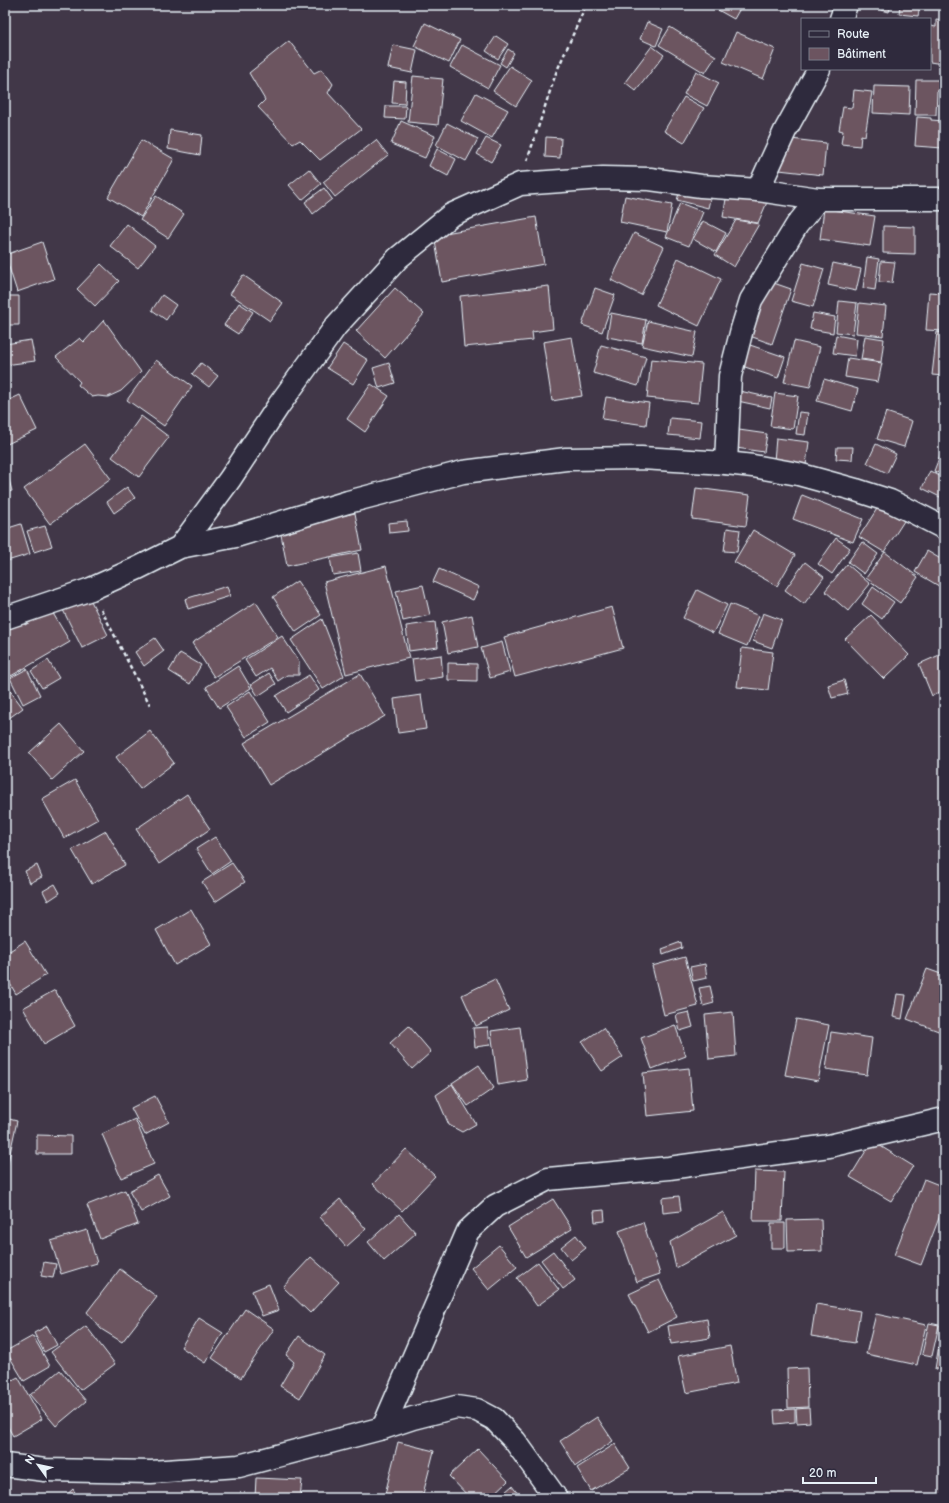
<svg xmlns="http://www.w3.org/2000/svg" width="949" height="1503" font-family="'Balsamiq Sans',sans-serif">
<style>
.building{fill:#6c5460;stroke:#e8f1f8}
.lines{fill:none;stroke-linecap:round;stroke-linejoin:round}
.minor-casing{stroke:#e8f1f8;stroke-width:25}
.tertiary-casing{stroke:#e8f1f8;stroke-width:25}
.path{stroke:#e8f1f8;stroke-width:2.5;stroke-dasharray:4 3;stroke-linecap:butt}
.minor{stroke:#2f2a3d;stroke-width:22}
.tertiary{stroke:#2f2a3d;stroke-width:22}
</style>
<rect width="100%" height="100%" fill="#413748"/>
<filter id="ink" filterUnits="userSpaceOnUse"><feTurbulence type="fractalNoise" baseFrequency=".025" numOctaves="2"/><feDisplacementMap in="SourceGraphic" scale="8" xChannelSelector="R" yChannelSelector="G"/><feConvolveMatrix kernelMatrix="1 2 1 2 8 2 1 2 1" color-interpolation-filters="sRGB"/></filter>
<g filter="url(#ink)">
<!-- building -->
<path class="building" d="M709,5H742L734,19Z
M864,5H891L889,12Z
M900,5H920L918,16L899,14Z
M936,19L944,20V48L942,64L930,62V26L936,27Z
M647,22L663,29L656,46L640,39Z
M425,23L460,40L449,63L414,46Z
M670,27L716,56L705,73L659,45Z
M736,32L775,49L763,79L723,62Z
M496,36L508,44L498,59L486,51Z
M289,41L314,73L322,69L333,84L328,93L361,129L320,160L300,140L293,144L258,107L265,100L249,73Z
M393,45L417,50L412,73L388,68Z
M462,45L500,65L488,88L450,67Z
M652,46L664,55L636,91L625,82Z
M508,49L514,53L506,67L500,63Z
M510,66L532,80L516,106L493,91Z
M696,71L719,83L707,106L684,94Z
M413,76L443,79L438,125L408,122Z
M916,80H941V91H937L936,115H915Z
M394,81L406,82L405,104L392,103Z
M874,86L910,87L909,115L873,113Z
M854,90L872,92L865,136L861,135L860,146L841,144L843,131L839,130L843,107L852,108Z
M476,93L508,110L492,138L461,121Z
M684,97L704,108L684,143L664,131Z
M386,106H406L405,119L385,118Z
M917,117L931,118V120L944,121L943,148L915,146Z
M401,121L435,136L425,158L391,144Z
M447,123L478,139L466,161L436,145Z
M170,130L202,135L200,155L168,149Z
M546,137L561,138L560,158L545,157Z
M486,138L501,145L491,162L477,154Z
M782,138L826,143L823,175L779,170Z
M141,140L174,159L141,217L108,197Z
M376,140L388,155L335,197L323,182Z
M437,149L456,159L448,176L429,166Z
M309,169L321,184L302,200L289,185Z
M681,187L711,195L708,208L677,200Z
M324,188L332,199L313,214L305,202Z
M727,193L768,200L758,223L723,217Z
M156,196L184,214L168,238L140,220Z
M625,196L672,205L667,232L620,222Z
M680,203L703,212L689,246L666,237Z
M824,209L875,216L870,246L820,239Z
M536,217L544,264L442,282L434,235Z
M736,220L759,224L734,267L715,255Z
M703,221L726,233L716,252L693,239Z
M127,224L155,246L138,268L110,246Z
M883,226L915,227V254L883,253Z
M634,233L664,247L641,295L611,280Z
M42,242L54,279L17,292L5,255Z
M867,257L879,259L875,290L863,288Z
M678,258L721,279L699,326L656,305Z
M881,261L895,262L892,283L879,282Z
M803,263L824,269L813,307L791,301Z
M833,263L861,269L856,291L828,285Z
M101,264L119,281L95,306L77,289Z
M243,275L283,303L270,321L230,294Z
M765,280L791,289L772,344L747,335Z
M549,286L553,329L532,332L533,340L464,347L460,296Z
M395,288L424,314L385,358L356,331Z
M595,288L615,295L602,332L582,325Z
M929,292L944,293V331L926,330Z
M162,295L176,305L166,320L152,310Z
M5,296H19V325H5Z
M839,301L857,303L853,334L836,332Z
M239,303L253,312L238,334L224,325Z
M859,303L886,306L883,336L856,333Z
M611,313L646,320L642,343L607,337Z
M813,313L835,317L833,333L810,329Z
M104,320L141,372L121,391L108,397L98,396L92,397L78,385L80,382L56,357L80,338L84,342Z
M648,321L697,332L692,357L642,346Z
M937,332L944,333V376L932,375Z
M836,335L857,339L855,356L833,353Z
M865,336L884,339L881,362L861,359Z
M572,337L582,396L552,401L543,342Z
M31,340L35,361L5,365V344Z
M794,341L820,347L810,387L784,382Z
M343,344L368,360L353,384L327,368Z
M601,345L646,357L638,386L593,373Z
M750,345L785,357L778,378L742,366Z
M848,358L882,363L878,382L845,377Z
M651,359L702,364L698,403L647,398Z
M156,360L192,386L164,426L127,400Z
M201,363L218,376L209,387L192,374Z
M389,363L395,383L379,388L373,368Z
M824,379L858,389L852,411L817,401Z
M371,384L389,396L365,432L347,419Z
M735,390L772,398L770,408L733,400Z
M775,393L798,396L793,429L770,426Z
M20,395L37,430L5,445V402Z
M606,397L649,403L646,425L602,419Z
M799,412L808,413L805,435L796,434Z
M886,412L912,421L904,447L877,439Z
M141,416L169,437L139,477L112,457Z
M670,418L702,421L700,438L668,435Z
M739,430L767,434L764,452L736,448Z
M776,438L809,442L806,465L774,461Z
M85,444L111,479L50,524L24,489Z
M876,444L896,454L887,473L867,463Z
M944,445V475L934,471Z
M837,447H853L852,460L836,459Z
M930,471L944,478V499L922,488Z
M5,476H8L12,491L5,493Z
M127,487L135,498L114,513L107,502Z
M696,488L750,495L746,526L692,519Z
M5,495H8L10,523H5Z
M802,495L863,519L853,542L793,519Z
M880,504L904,521L884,552L859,537Z
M355,513L362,550L287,566L280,529Z
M407,521L408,531L389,533L388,523Z
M21,524L30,554L7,561L5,555V529Z
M45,526L52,546L34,552L27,531Z
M727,528L740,530L737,552L724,551Z
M753,530L795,555L777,586L734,562Z
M836,538L850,548L832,574L818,564Z
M862,542L878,554L864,574L848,562Z
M927,551L944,561V589L915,572Z
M885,552L918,577L900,603L866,578Z
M358,553L361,571L333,575L330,558Z
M805,562L824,577L804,604L785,590Z
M847,564L870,584L848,611L825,591Z
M386,566L409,658L346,674L324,582Z
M439,569L479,587L473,600L433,582Z
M297,581L321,615L296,632L273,597Z
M423,585L430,615L403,621L396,591Z
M227,586L230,596L188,609L185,599Z
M873,587L894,602L882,619L862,604Z
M697,590L727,605L713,633L683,618Z
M88,595L108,635L82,648L62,608Z
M256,602L278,637L214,677L192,643Z
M730,604L759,616L747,646L718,634Z
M612,607L623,648L515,677L504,637Z
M51,610L70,642L11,676L5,666V635H7L5,627L22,618L25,625Z
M763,613L782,620L772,648L753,641Z
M472,615L478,647L448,653L442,622Z
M871,615L909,655L884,679L845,639Z
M322,619L344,676L323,689L291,640Z
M435,622L438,647L409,651L406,626Z
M282,636L299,662V675H287L278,681L270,668L256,677L245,660Z
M155,638L164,651L144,666L135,652Z
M502,642L510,672L490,678L481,648Z
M742,648L773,652L768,690L737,687Z
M180,653L201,665L190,684L169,671Z
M944,653V690L932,696L919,664Z
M441,655L443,677L415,681L412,659Z
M48,660L59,678L42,688L31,671Z
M448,663L477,664V681L448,680Z
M238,666L251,688L219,708L206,687Z
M27,669L40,695L23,704L10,678Z
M269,673L276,684L258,696L251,685Z
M360,674L385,716L269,785L244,743Z
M309,675L319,690L286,712L276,696Z
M844,680L848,694L832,698L828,685Z
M5,684L23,708L5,721Z
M250,691L270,722L246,737L226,707Z
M421,695L426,729L398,733L394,699Z
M61,724L84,751L52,780L29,753Z
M150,731L174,763L140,789L116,757Z
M75,780L98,819L64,838L42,799Z
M187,794L210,829L159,864L136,829Z
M106,831L125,865L92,884L72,850Z
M215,837L231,861L212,874L196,849Z
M232,863L245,882L215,902L202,882Z
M37,865L42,877L30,883L25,871Z
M55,884L60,893L48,901L43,891Z
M191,909L211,944L175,965L156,930Z
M25,941L46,975L16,994L5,975V954Z
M681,942L682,948L663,955L662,949Z
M685,957L698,1006L664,1015L652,966Z
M705,964L707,978L693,981L690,967Z
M927,969L944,975V1024L941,1032L907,1019Z
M495,979L509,1010L476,1026L462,995Z
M710,986L714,1003L703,1006L699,988Z
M55,990L75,1026L44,1044L23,1008Z
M897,994L906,995L902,1019L893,1017Z
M689,1012L693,1027L680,1031L676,1015Z
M733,1012L736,1056L709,1059L705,1015Z
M796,1019L829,1025L818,1081L785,1075Z
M675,1025L686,1056L652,1069L641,1038Z
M409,1026L431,1052L412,1069L390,1043Z
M488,1027L490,1045L475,1047L473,1028Z
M520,1027L527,1080L498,1085L491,1031Z
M603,1028L623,1057L602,1071L582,1042Z
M831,1032L872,1038L867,1075L826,1069Z
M479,1065L494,1088L468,1106L452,1083Z
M689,1068L693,1111L647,1116L643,1073Z
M452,1084L476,1124L462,1132L449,1125L436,1095Z
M155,1096L169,1122L145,1135L131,1108Z
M5,1118L17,1121L7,1167L5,1166Z
M135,1119L154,1164L121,1178L102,1134Z
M37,1135L71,1136V1154H37Z
M872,1141L913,1166L891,1201L850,1177Z
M406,1149L435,1176L402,1211L373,1184Z
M755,1171L784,1172L782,1221H753Z
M158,1175L170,1196L141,1212L129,1191Z
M924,1179L944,1187V1205L921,1265L894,1255Z
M125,1190L138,1224L100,1239L87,1205Z
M679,1196L681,1211L663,1213L662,1198Z
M340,1199L366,1229L346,1247L320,1217Z
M553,1199L572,1229L526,1257L508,1227Z
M604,1210L605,1221L595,1222L594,1211Z
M723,1212L736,1235L676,1268L670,1242Z
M399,1214L416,1233L384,1261L368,1242Z
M821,1219L822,1251L788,1252L787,1220Z
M643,1222L660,1274L637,1282L619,1231Z
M771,1223H785V1248H771Z
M87,1230L97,1263L61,1274L51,1241Z
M576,1235L586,1248L571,1260L561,1247Z
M499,1245L517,1267L489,1290L471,1268Z
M553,1251L575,1280L563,1289L541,1260Z
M311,1257L339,1282L310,1313L283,1287Z
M44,1262L56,1264L53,1278L41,1276Z
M538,1262L559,1290L537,1306L517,1278Z
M120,1269L157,1297L122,1342L101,1329L87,1312Z
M659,1280L677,1317L648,1332L629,1294Z
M269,1284L279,1310L262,1316L252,1291Z
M816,1304L860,1311L855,1343L811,1336Z
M245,1309L274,1329L241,1378L212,1358Z
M876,1314L926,1325L917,1365L866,1354Z
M199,1318L223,1333L205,1363L181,1347Z
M707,1319L710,1338L671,1344L668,1326Z
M929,1323L939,1325L932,1356L922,1354Z
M47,1326L57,1345L44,1352L34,1333Z
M86,1326L115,1364L80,1390L51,1352Z
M941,1333L944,1334V1370L935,1369Z
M33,1336L50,1366L24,1381L6,1351Z
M299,1336L325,1355L300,1398L280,1386L294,1362L286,1355Z
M730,1346L737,1383L686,1393L678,1356Z
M807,1368L808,1407L788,1408L787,1369Z
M60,1370L86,1401L56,1426L30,1395Z
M18,1377L42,1419L13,1436L5,1422V1384Z
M809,1408L810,1422L797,1423L796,1409Z
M795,1409V1422L775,1424L774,1410Z
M597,1417L613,1441L576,1466L560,1441Z
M398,1442L434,1451L422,1498H384Z
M615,1444L630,1468L591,1491L577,1468Z
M478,1449L508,1481L490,1498H470L449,1476Z
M256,1478L302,1480L300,1498H255Z
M512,1486L521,1498H498Z
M73,1489L78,1498H63Z"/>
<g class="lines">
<!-- minor casing -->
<g class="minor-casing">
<path id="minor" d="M841,19L846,5
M758,190L785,131L819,69
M726,463L730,376L742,329L751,300L797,225L818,199
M383,1428L468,1231L495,1206L548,1179L669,1168L829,1146L944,1119"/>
</g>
<!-- tertiary casing -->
<g class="tertiary-casing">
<path id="tertiary" d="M180,547L236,536L348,502L463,472L566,459L641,458L726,463L753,466L798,474L856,490L890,501L913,512L944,528
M5,618L91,589L138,568L180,547L230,479L279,405L336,326L398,258L451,215L520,184L603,178L650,179L701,186L758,190L818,199H944
M5,1465L45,1470L151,1472L239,1466L383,1428L413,1418L456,1407L477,1410L494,1419L515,1441L556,1498"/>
</g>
<!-- path -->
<path class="path" d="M527,161L556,73L586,5
M101,609L150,705"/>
<!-- minor -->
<use href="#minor" class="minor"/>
<!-- tertiary -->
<use href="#tertiary" class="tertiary"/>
</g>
</g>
<!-- margin -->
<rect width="949" height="1503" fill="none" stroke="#2f2a3d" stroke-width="20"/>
<rect x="10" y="10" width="929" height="1483" fill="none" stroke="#e8f1f8" stroke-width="1.5" filter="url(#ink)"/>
<!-- legend -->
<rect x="801" y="18" width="130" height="52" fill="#2f2a3d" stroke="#797a88"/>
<rect x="809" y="31" width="20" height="6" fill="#2f2a3d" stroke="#797a88"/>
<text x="837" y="38" font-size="12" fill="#e8f1f8">Route</text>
<rect x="809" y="48" width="20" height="12" fill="#6c5460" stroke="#797a88"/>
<text x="837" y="58" font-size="12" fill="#e8f1f8">Bâtiment</text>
<!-- north arrow -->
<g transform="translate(38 1465) rotate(303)" stroke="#2f2a3d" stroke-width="3" paint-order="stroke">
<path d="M0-3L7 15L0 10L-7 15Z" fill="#e8f1f8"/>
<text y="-6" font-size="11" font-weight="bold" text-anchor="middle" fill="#e8f1f8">N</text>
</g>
<!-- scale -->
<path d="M803 1477v6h73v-6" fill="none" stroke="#e8f1f8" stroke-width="2"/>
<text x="809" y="1477" font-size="12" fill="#e8f1f8" stroke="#2f2a3d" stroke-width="3" paint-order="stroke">20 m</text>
</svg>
